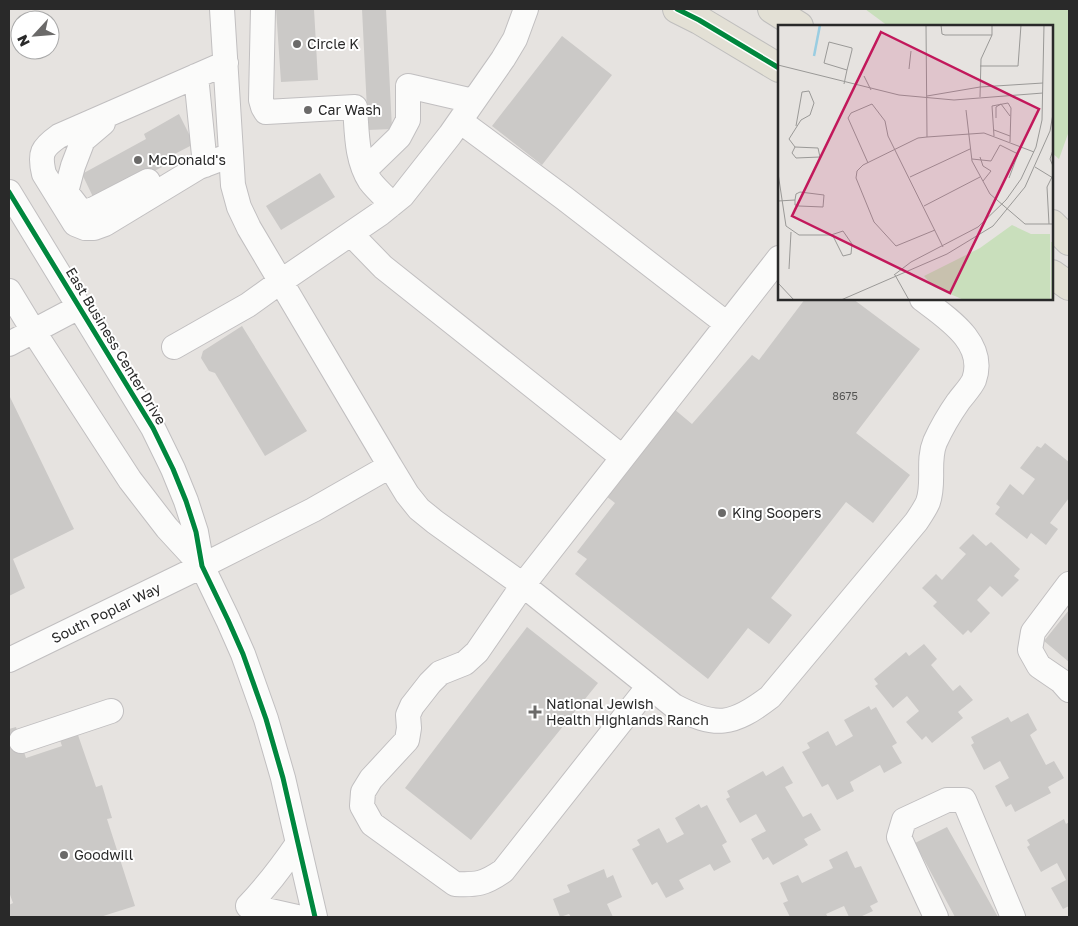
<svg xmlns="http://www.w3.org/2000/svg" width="1078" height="926" font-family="'Golos Text',sans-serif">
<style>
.green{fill:#c9dfbc}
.building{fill:#cbc9c7}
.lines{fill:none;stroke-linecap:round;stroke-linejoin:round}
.minor-casing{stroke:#c1bfc0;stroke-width:26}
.major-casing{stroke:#bfbebd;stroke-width:30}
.minor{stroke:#fbfbfa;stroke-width:24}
.major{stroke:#e3e0d5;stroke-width:28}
.cycleway-casing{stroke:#fff;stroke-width:8}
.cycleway{stroke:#00873e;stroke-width:5}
.poi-dot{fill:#6b6a69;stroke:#fff;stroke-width:2}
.labels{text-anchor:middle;stroke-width:4;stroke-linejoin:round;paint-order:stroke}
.number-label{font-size:11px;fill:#535352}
.poi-label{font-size:14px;fill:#292929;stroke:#fff;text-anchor:start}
.street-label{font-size:14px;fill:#292929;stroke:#fff}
.inset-river{fill:none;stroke:#9acde1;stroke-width:2.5}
.inset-road{fill:none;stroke:#9a9997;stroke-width:1}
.view{fill:#c2185b;fill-opacity:0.15;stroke:#c2185b;stroke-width:2.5}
.inset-edge{fill:none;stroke:#292929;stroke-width:2.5}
</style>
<rect width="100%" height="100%" fill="#e6e3e0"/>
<!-- green -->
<path class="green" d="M865,9H1069V131L1059,159L1052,153V26H888Z"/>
<!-- building -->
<path class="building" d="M276,9H314L318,80L281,82Z
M362,9H386L392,129L368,130Z
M562,36L612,75L542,165L492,126Z
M179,114L194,144L167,158L170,163L95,201L82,174L146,139L144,134Z
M320,173L335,197L281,230L266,206Z
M805,299H853L920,349L856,433L910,475L873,523L846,502L771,598L792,615L769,644L748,628L708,679L575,574L587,559L577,552L615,503L606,496L674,409L692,424L752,355L759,360Z
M242,326L307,431L265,456L215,373L209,371L201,358L203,351Z
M9,395L74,529L13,559L25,588L9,596Z
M1045,443L1069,462V498L1050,523L1058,529L1046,545L1031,533L1027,539L995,514L1000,507L996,504L1010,484L1023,495L1035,479L1020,468L1037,446L1041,448Z
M973,534L986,546L991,542L1020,569L1014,576L1019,580L1002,597L990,586L977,600L990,613L971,633L968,630L963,635L933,606L937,602L922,588L936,574L942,580L966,554L959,548Z
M1069,610V662L1044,641Z
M527,627L598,683L471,840L405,788Z
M924,644L937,659L931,665L953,691L960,685L973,700L958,712L963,718L932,743L926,736L922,740L906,722L919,711L907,696L893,708L875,686L878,684L874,679L906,652L909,656Z
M869,706L871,710L876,707L897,743L892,746L902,763L884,773L880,765L850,782L854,791L837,800L828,784L822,787L802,752L810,748L807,743L828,731L836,746L853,736L844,720Z
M1028,713L1037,730L1030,735L1046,765L1054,761L1064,778L1048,787L1051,793L1015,812L1011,804L1006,807L995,786L1009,778L1000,761L984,770L971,745L974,743L971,737L1008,717L1011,722Z
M16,727L26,758L62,746L60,740L78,735L96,787L102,785L112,818L107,819L135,906L100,917H9V905L13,903L9,892V729Z
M783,766L793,783L785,787L803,817L811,813L821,830L804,839L808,845L773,865L768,857L763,860L751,839L766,831L756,814L740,823L726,799L730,797L727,791L763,771L766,776Z
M699,804L701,808L707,805L727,842L722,845L731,862L714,871L710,864L679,880L684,889L666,898L657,882L652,885L632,849L640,845L637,840L659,828L667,843L684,834L675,818Z
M1064,819L1066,824L1069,822V906L1063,909L1051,888L1066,880L1057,863L1041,872L1027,847L1030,845L1027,840Z
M947,827L998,917H955L915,843Z
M847,851L855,868L861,866L878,902L870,906L873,911L860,917H849L844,906L826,914L828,917H790L783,903L788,901L780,883L798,875L802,883L833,868L829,860Z
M604,869L607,878L613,875L622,897L607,904L613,917H571L569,914L560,917L553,899L570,892L567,885Z"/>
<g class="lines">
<!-- minor casing -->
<g class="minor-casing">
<path id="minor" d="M263,9L261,100L263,107L266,112L355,107C357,132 356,159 370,181C376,189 385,197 392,204
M226,63L59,136C42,148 39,153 44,174L75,224L85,228H94L105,224L199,167L231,155
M196,76L205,165
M460,121L564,198L727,324
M103,123L83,140L73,166L66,192L80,210L90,211L148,181
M365,170L399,137L408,120V86L473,101
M9,192L153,428L173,469L186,501L196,532L202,566L228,620L243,654L266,719L283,778L315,917
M351,234L383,267L622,457
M9,291L34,332L130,480L167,528L202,566
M9,344L79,307
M174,347L248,305L280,282L381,213L402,196L450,135L503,59L515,39L526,9
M390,466L407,494L419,509L435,522L523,585L674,706C716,728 732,726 770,697L916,522C920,516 925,509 928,502C935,483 927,461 935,442C940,431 951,412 958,402C963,395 971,387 974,380C987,343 947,318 922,299
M1069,584L1033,632L1030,650L1039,666L1061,681L1069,690
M9,660L202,566L313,510L390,466L249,228L239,207L233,185L222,9
M649,686L503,871C484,884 477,885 455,884L372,824L362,806L363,792L371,779L407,740L409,728L408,715L412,706L430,683L440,673L465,663L477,652L523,585L779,258
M21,741L111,711
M248,906C267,886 283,865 298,843
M248,906L297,917
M936,917L899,837L904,820L947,800H964L1013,917"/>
</g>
<!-- major casing -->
<g class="major-casing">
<path id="major" d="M677,9L699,20L779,68
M772,9L799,26
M1052,224L1069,241
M1052,274L1069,286"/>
</g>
<!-- minor -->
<use href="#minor" class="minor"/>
<!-- major -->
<use href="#major" class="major"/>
<!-- cycleway casing -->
<g class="cycleway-casing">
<path id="cycleway" d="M677,9L699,20L779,68
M9,192L153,428L173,469L186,501L196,532L202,566L228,620L243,654L266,719L283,778L315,917"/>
</g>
<!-- cycleway -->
<use href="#cycleway" class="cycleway"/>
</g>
<!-- markers -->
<g class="poi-dot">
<circle cx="297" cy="44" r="5"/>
<circle cx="308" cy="110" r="5"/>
<circle cx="138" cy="160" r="5"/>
<circle cx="722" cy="513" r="5"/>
<path d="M532.5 704.5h5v5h5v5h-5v5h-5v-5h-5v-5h5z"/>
<circle cx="64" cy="855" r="5"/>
</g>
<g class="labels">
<!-- number labels -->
<g class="number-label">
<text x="845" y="400">8675</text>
</g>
<!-- poi labels -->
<g class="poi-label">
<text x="307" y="49">Circle K</text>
<text x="318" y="115">Car Wash</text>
<text x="148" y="165">McDonald's</text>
<text x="732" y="518">King Soopers</text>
<text x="546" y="709">National Jewish<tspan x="546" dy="16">Health Highlands Ranch</tspan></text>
<text x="74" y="860">Goodwill</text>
</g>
<!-- street labels -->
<g class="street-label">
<text transform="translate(116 346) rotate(59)" y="5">East Business Center Drive</text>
<text transform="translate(106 613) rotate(-26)" y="5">South Poplar Way</text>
</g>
</g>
<!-- overview -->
<g transform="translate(778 25)">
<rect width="275" height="275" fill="#e6e3e0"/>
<path d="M234,200L253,209H272V275H186L156,262L146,251L202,223ZM273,217H275V275H273Z" fill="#c9dfbc"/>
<path class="inset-river" d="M36,31L42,0"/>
<path class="inset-road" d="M148,0L149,112L206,108L256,127M163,0L164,9L167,10H214M0,40L121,70L176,75L265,68M202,41H240L243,0M131,44L133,26M86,51L93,65M66,59L69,45L74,25V23L51,17L46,38L69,45M149,71L202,62L265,58M202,72L203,34L214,10V0M188,85L194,136L212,169L247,199H275M218,93V82L223,79L232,91M216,105L232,111M216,111L214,81L230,78L233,83L232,117M149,112L140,113L85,140L79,146L78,153L96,197L118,221L157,205M11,114L23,95L32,90L36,78L31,66L24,67L18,101M11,114L17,122L40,123L42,132L18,133L14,128L17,122M275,125L272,134L275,141M202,132L205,141L213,146L205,156M194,134L213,136L222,120L240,129L231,153M90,138L70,93L73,88L94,79L107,96L110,111L165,222M257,142L275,153M0,148L8,201L21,210H53L65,206L74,219L73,229L65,231L54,209M132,152L192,124M0,176L17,175L18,169L22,167L46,170L45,182L21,181L17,180V175M146,181L202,152M271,199L269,162L275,150M11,244L13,207M116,250L133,237L200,202L228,175L243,154L258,122L264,95L266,0M117,250L131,275M0,258L16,275M63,275L169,229L215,201L247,162L272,106L275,89"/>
<path class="view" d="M103,7L261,84L172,268L14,191Z"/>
<rect width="275" height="275" class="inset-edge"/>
</g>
<!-- border -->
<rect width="1078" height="926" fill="none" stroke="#292929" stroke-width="20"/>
<!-- north arrow -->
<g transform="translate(35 35) rotate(244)"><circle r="24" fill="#ffffff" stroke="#a9a9a9"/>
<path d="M0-4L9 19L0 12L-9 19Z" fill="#6b6a69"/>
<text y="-8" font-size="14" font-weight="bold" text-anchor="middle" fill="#292929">N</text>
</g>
</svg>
